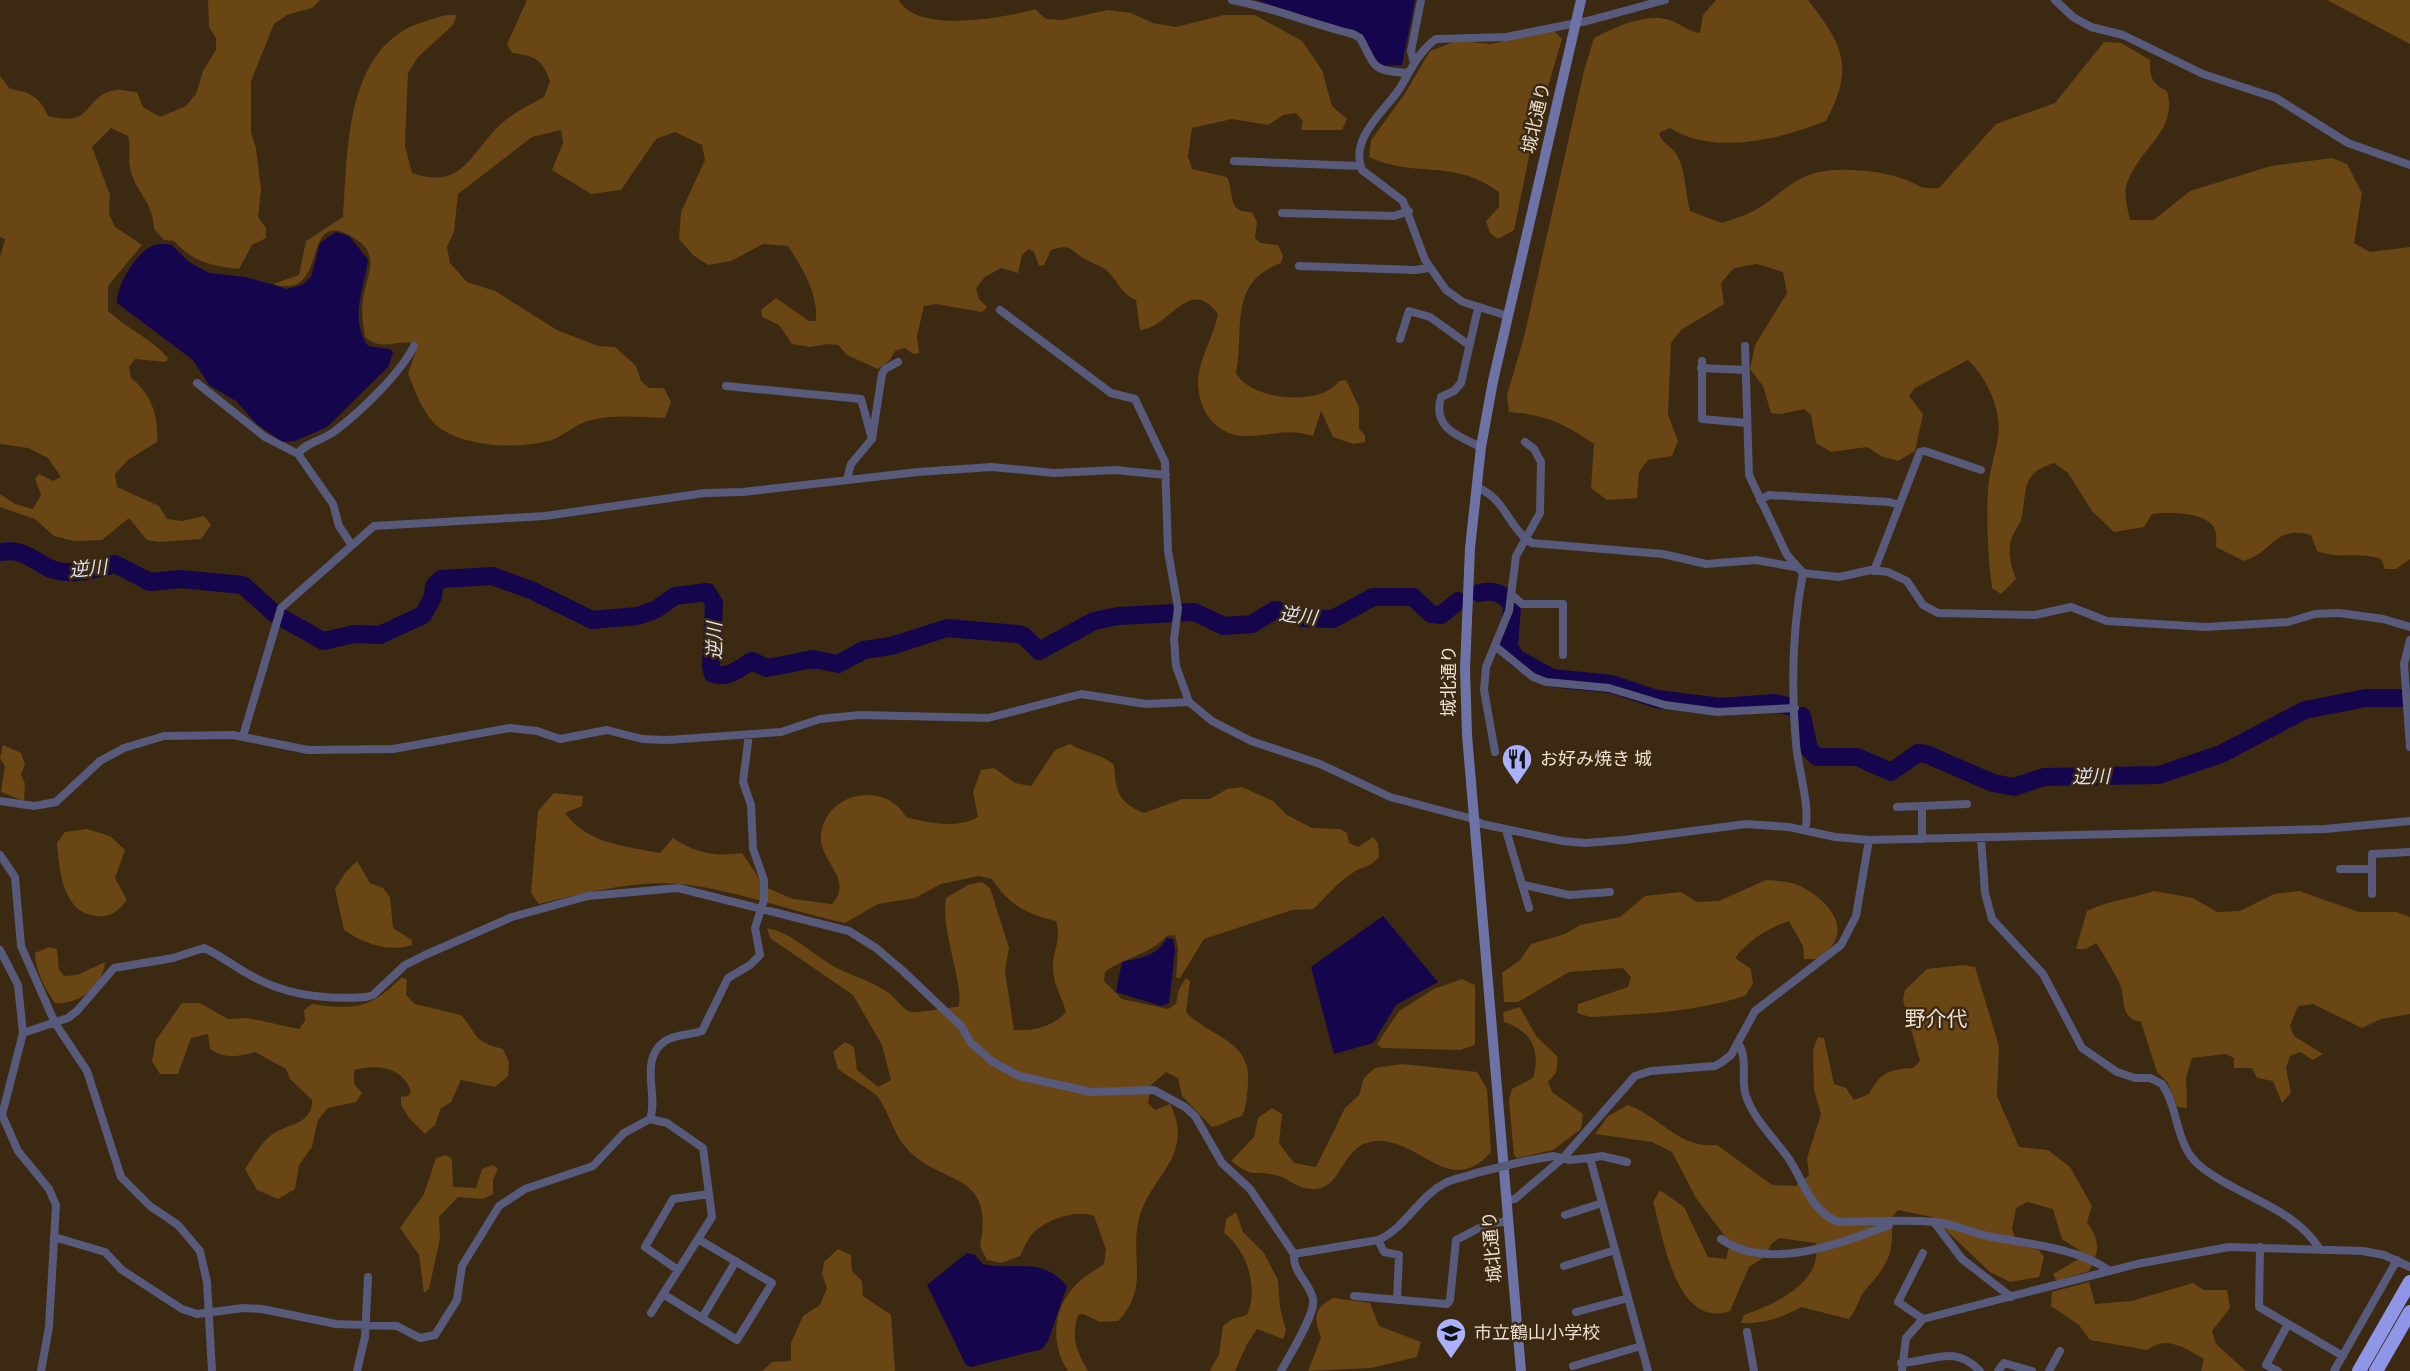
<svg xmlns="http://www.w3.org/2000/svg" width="2410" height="1371" font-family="'Archivo Narrow','Noto Sans JP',sans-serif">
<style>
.green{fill:#694614}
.water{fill:#14054d}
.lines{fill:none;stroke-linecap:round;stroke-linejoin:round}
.river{stroke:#14054d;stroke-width:18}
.street{stroke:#575a7b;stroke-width:8}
.secondary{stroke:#6e73a7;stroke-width:10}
.highway{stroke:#9096e7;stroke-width:14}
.street-bridge{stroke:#575a7b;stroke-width:8}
.labels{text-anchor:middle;stroke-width:5;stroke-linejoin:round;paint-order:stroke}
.street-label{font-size:18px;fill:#ece0d2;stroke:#3b2911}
.poi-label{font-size:18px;fill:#ece0d2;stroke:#3b2911;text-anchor:start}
.water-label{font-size:19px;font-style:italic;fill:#dcdff4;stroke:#3b2911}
.quarter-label{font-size:21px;fill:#ece0d2;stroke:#3b2911}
</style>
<rect width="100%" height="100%" fill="#3b2911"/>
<!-- green -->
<path class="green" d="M208,0H320L312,8L287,15L274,24L251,81V133L256,148L261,190L258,217L266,228V238L252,245L239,269C212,266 193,262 174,241L164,240L154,229C153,200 135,192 130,168C128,158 131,148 128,136L111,128L92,147L110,195L109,214L115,227L142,245L108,286V311C127,329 151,338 168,358L166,362L135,359L129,367L131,378C151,394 159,415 157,442L128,460L115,474L117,487L159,506L167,519L182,521L204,516L211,525L201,539L159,542L147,540L129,518L102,540L74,541L54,536L35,519L0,507V494L15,504L33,509L41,495L35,479L39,474L53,481L61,477L48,458L28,448L0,444V257L5,239L0,237V76L10,89C30,92 40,97 48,116C96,128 81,97 115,90C121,89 131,92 137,92L143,107L160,117L186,106L196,94L203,71L216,50V38L209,27Z
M527,0H899C916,34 1005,18 1035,9L1046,19L1062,20L1108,10L1131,13L1153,23L1176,27L1224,15H1255L1302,41L1322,70L1332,106L1347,119L1342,130H1301L1303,121L1296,113L1283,115L1268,125L1232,119L1192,128L1188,156L1192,169L1227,177C1235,193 1226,213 1252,212L1257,222L1255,238L1260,243L1278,245L1283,256L1281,263C1227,283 1245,328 1236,373C1251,401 1321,407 1339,381L1346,380L1359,407V429L1365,435V442L1353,444L1333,437L1321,411L1313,436C1284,427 1271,437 1244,436C1215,435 1198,410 1198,381C1199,358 1214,336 1218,314C1189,274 1169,329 1140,330L1136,300C1121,294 1117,279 1105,269C1099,265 1091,263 1085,259C1069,250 1072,243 1051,250L1044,265L1039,266L1034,252L1029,249L1022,255L1018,273L1001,268L985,277L976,288L979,299L987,307L982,312L936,304L924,306L917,336L919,353L913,354L905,348L895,351L890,360L878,369L847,355L838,345L828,344L810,347L792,344L779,325L762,317L761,310L776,298L809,321H816C818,293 803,269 788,246L763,244L731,261L708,265L693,255L679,239L681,212L705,160L702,145L675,132L656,139L621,190L591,194L552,170L563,143L561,130L532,137L458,194L454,232L447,247L450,263L467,282L495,291L557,330L598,346L615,347L636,366L641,381L649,388H664L671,402L665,418C639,417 610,414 585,422C573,426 563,436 552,440C519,449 470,448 441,429C424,417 416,393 408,374L418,345C399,337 384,353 365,337C363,324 361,312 363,299C365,282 377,262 365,247C360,241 350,235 342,232C303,219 327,301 273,284L299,275L306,241L343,217C348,150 344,44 426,21C437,18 445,14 457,15L453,25L418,57L408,73L405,146L412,173C464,191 470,152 502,123C515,112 529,105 544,97L550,81C542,59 535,56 512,53L507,44Z
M1716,0H1808C1843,45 1855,67 1826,121C1781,139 1714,156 1670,128L1659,133C1661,143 1672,146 1677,155C1686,172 1685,192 1690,211L1722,223C1733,219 1747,215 1757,209C1777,197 1790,181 1812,174C1836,166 1880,170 1904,179C1922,186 1917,189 1939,188L1996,124L2055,103L2104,42L2121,43L2150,60C2150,77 2151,83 2167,91C2179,132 2136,149 2126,187C2124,196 2128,210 2130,220H2154L2190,191L2271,166L2332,158L2347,164L2362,193L2354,243L2370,252L2410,247V559L2396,569H2385L2381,559C2359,551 2339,560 2317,551L2311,535C2274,525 2274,552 2244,561L2216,547C2216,543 2217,534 2215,530C2208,511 2168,512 2152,514L2144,527L2114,532L2092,511L2068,473L2054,463C2019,474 2028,491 2021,520C2019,525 2015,530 2013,535C2006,549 2011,565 2016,579L2001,594L1992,588C1988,555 1986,523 1988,490C1989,472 1995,455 1998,437C2002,410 1987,378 1968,360L1915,388L1909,396L1923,414L1915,451L1898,461L1883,457L1867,447L1831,452L1816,443L1811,415L1804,409L1781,414L1771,413L1763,386L1750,369L1755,345L1787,293L1783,272L1757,264L1734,268L1721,283L1724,304L1681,330L1671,343L1668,415L1678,441L1672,456L1648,460L1639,472L1637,498L1607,500L1591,488L1594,444C1566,424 1543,414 1509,412L1507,395L1524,337L1584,71L1594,38C1618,26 1644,13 1670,20C1681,24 1687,31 1700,33L1703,15Z
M2327,0H2410V44Z
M1553,30L1562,39L1533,137L1514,230L1498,239L1490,233L1486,221L1499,207V192C1452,158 1418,179 1369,157L1371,140L1404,95L1430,51L1456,41L1491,44Z
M1070,744C1085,753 1102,754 1114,765C1116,792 1118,802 1144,813L1182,799H1210L1227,789L1242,787L1273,801L1287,815L1312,828L1340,829L1347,833L1349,843L1358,847L1373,837L1378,843L1379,857C1370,868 1361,866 1351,874C1336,884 1326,897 1313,909L1292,910L1204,939L1180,978H1176L1178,949L1175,935L1167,936C1149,955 1125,957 1105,972L1104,981L1122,999L1168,1009L1176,1004L1179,989L1186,978L1190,981L1186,1012C1209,1037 1252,1040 1248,1083C1247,1095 1247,1106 1242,1116C1231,1118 1221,1126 1212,1127L1182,1096L1178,1078L1166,1072L1151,1085L1148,1103L1155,1110L1170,1104C1197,1158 1146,1178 1138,1223C1131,1262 1149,1288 1118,1321L1100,1322L1083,1314L1078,1315C1071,1338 1076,1350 1088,1371H1068C1051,1346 1052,1311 1073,1288C1081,1278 1094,1271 1104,1264L1106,1249L1094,1216C1076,1209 1049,1219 1035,1231C1028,1237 1024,1248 1020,1256L1001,1263L987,1260L980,1246C995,1170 943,1187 907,1149C894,1135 888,1111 878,1097C874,1092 846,1075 838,1069L833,1052L845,1042L854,1047L857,1070L878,1087L891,1080L882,1045L853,995L770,938L767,928C793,933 813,955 837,968C853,976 870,981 886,991C895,996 901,1008 910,1012C914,1014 948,1007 958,1007C966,990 940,931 946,898L968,885L982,882L990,888L1009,948L1005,971L1014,1030C1033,1031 1053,1027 1066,1012C1062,997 1054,986 1053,970C1052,953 1062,939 1056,921C1026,914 1009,905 992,879L979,876L941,884L915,898L878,904L845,923C788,911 717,883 661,883C621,884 578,894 539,904L531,893L538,811L554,793L583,796L582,806L565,813C587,844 625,846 660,853L673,838C696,853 714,857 742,853L765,887L793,899L832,904C855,879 818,861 821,835C826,791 886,781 906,817C927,823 959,829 978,817L973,792L981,770L994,768L1015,783L1031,786L1055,750Z
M3,745L21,753L25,765L21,774L25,784L24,801L1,792L5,766L0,758Z
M87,829L110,836L125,850L115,878L127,900C117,912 111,918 95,916C62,912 59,868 57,843L65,832Z
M357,861L370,883L383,888L390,897L393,928L412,940V945C388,953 363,943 344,930L335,889L345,873Z
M1766,880C1776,881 1789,881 1798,885C1819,894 1849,920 1833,944C1830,949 1822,954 1817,959H1804L1803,946L1789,921C1768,928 1749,940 1735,958L1751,969L1753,984L1745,996C1695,1012 1643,1014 1590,1017L1577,1013L1578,1004L1628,987L1631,977L1623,968L1569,972L1518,1002H1504L1502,973L1520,960L1531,944L1565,934L1580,925L1620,917L1645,896L1681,892L1697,902L1719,901Z
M2154,891L2193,898L2217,912L2240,911L2274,894L2299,891L2359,912H2397L2410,917V1014L2381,1019L2362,1028L2313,1004L2298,1006L2290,1026L2294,1036L2323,1054L2313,1060L2300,1052L2290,1056L2286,1068L2291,1093L2282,1103L2273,1081L2257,1078L2252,1068H2234V1058L2226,1054L2192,1058L2186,1077L2187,1108L2177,1107L2168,1083L2157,1072L2141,1022C2121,1019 2125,1003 2121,987C2120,982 2099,946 2096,943L2086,949H2076L2087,911C2110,900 2130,899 2154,891Z
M49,947L57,949L59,970L64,976L77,975L105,962C103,987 78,1005 55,1003C45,989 35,970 35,953Z
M1963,965L1975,967L1999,1046L1997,1096L2019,1147L2048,1150L2070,1167L2092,1206L2087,1222C2100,1241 2100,1251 2089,1271L2056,1281L2053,1274L2077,1260L2079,1250L2062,1239L2053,1209L2027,1202L2016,1208L2012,1229L2017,1243L2039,1250L2044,1257L2039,1277L2010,1282L1990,1272L1932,1217L1898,1210L1891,1218C1895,1252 1888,1265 1866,1289C1859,1297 1857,1310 1849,1319L1801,1307C1782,1318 1763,1324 1741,1323L1744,1315C1776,1303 1822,1284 1816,1243L1779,1238L1771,1244L1766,1256L1749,1267L1730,1311C1676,1330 1663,1236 1653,1202L1660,1190L1684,1207L1708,1257L1726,1259L1730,1243L1696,1198L1672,1152L1652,1142L1595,1134L1608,1116L1628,1105C1661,1117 1679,1149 1717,1145L1772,1185L1796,1186L1809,1175L1807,1158L1821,1114L1814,1090L1813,1050L1818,1037L1824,1038L1834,1084L1846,1088L1854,1100L1869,1094C1880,1073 1889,1069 1913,1068L1920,1061L1903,1000L1905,990L1927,969Z
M402,977L407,980L406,995L415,1004L461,1015C479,1036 472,1041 503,1049L509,1062L508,1076L495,1087L461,1080L451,1102L441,1108L435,1125L425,1134L409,1118L401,1105V1097L408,1096L411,1091C402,1066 376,1064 354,1070V1084L362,1093L356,1102L328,1108L318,1120L312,1147L299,1165L295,1189L278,1199L257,1190L245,1169C252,1158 259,1146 269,1137C285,1123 313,1126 312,1100L290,1079L286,1069L255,1052C238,1057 225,1059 210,1049L208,1034L191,1038L178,1074H160L152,1061L156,1040L182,1003H200L228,1019L248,1018L299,1029L305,1021L304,1010L312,1004C356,1010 370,1009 402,977Z
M1462,979L1475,985V1045L1460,1050L1382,1048L1377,1044L1399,1011L1434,989Z
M1520,1007L1536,1036L1558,1057L1556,1073L1548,1082L1552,1092L1583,1114L1581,1129L1553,1150L1517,1158L1514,1155L1509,1100L1512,1089L1533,1078C1541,1051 1532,1031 1504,1022L1503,1012Z
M1402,1064L1477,1072L1487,1089L1491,1152C1450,1199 1421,1139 1377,1141C1341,1142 1343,1190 1314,1189C1295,1189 1290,1178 1275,1175C1250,1169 1257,1180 1231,1161L1254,1137L1258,1118L1272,1108L1282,1114L1279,1143L1294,1163L1316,1167L1345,1108L1359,1095L1364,1078L1375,1068Z
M446,1155L452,1159L453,1187L476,1188L482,1169L493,1165L498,1169L493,1180V1194L483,1199L458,1197L439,1217L440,1239L429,1289L424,1293L419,1255L400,1228L424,1194L436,1158Z
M1236,1212L1243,1232L1264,1253L1278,1280L1280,1308L1286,1330L1283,1339L1257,1329L1247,1344L1235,1371H1210L1219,1354L1223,1326L1232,1319L1247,1315C1259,1288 1247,1250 1224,1233L1226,1219Z
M838,1249L851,1255L852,1271L862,1281L863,1296L891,1315L895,1371H762L772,1362L791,1361V1343L803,1316L820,1305L827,1288L822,1274L824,1262Z
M2089,1282L2095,1304L2131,1301L2193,1283L2204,1290H2227L2230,1308L2212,1331L2216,1344L2246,1371H2201L2204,1359C2185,1348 2167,1335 2147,1350L2090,1340L2079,1325L2051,1306L2052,1292Z
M1334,1298L1370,1303L1379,1326L1421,1342L1417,1357L1371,1368L1308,1371L1321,1337C1313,1317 1314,1307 1334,1298Z"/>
<!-- water -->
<path class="water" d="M1256,0H1415L1402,65L1382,66L1374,59L1362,34Z
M336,232L349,236L368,260C364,289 349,319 368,346L390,349L393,353L388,367L327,427L295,441L282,442L257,424L236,401L209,385L193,360L117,303C116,287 135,255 150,247C157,243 165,244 172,245L189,262L209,273L246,277L287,289L302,285L311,277L320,243Z
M1383,916L1438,982L1396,1005L1373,1043L1334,1054L1311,967Z
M1167,938L1173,939L1175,950L1169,1003L1161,1006L1116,992L1122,962C1141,958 1157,956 1167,938Z
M967,1253L975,1255L983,1264C1016,1272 1040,1255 1067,1286L1048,1341L1042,1349L971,1367L966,1365L927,1285Z"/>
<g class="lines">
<!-- river -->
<path class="river" d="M0,552C22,549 27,556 45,566C65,578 94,570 115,564L150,582L181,579L243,585L275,614L323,641L355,634L380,635L423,615L433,597L434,586L441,579L492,576L531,590L592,620L637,616L655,610L675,596L707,592L714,603L711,667L713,674C729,679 739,668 752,661L767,668L813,659L838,664L864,650L891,646L947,628L1018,634L1024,636L1039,651L1094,621L1118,616L1194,612L1224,626L1252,624L1275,610L1302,618L1333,619L1373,597H1413L1431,614L1441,615L1458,601
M1479,593C1493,590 1503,592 1512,605L1509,647L1516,658L1552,678L1611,684L1657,699L1721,707L1774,703L1788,706
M1802,716L1809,749L1817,757H1857L1891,772L1918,753L1926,754L1993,783L2014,787L2044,777L2159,775L2221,754L2305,710L2366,698H2410"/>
<!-- street -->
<path class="street" d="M1232,0C1274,8 1312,24 1353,34L1360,38C1376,67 1371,71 1408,73
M2055,0L2073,17L2091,27L2123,35L2203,74L2276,98L2348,143L2410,165
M1414,63L1411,51L1421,0
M1234,161L1360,166
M1282,213L1394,216L1409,211
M1299,266L1415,270L1429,268
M1478,308L1461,383L1454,391L1441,397C1432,428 1458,436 1481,447
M1000,310L1111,393L1135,399L1165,462L1168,551L1178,608L1174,639L1176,666L1189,702L1212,721L1251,741L1320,764L1390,797L1473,819L1482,824L1563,841L1585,843L1624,840L1746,824L1789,827L1835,837L1869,840L2325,829L2410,821
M1508,316L1463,302L1446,290L1425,260L1403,201L1362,170C1349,138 1385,111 1400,88C1411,70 1418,52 1436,39L1506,37L1587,21L1665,0
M1400,339L1409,311L1430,317L1469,345
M1745,346L1749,475L1787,555L1803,573L1839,577L1871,570L1888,572L1907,581L1923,605L1938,613L2035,615L2071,607L2107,621L2206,627L2288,622L2315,614L2339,613L2383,619L2410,627
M1702,361V419L1747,423
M1701,368L1744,370
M197,383L265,437L298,454L333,504L339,526L351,544
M726,386L861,399L872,439
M298,454C304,443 324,440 335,431C360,412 400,374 414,346
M847,479L851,464L872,439L882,374L885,369L898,362
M1476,487C1505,497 1508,528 1532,543L1663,554L1706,564L1756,560L1795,567
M1760,500L1769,495L1889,502L1899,505
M1874,571L1920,452L1925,451L1981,470
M1803,573C1792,630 1791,687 1796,744C1798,769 1811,808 1805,830
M1512,595L1522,604H1563V655
M2410,640L2404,664L2410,747
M1495,646L1533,677L1546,682L1609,688L1665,705L1717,712L1795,708
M243,736L281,608L374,526L545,516L705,493L743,492L918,472L992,467L1054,473L1115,470L1166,475
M1495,752L1484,690L1486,667L1509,611L1516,556L1540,513L1541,462L1534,449L1525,442
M0,801L34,806L56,802L100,761L124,748L164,736L233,735L308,750L393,749L510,728L537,731L560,739L607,730L642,739L667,740L781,732L820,719L860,715L988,718L1081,694L1146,704L1189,702
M1922,806V839
M1897,807L1967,804
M1506,830L1529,908
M1981,839L1985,893L1992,919L2043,974L2082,1048L2117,1072L2135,1078H2150L2162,1084C2179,1108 2175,1146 2200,1166C2238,1197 2292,1206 2319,1248
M0,855L15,877L21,946L55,1023L87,1071L121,1177L150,1206L178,1225L200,1251L207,1282L212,1371
M2340,869H2372
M1524,885L1569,895L1610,892
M2372,894V854L2410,852
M0,950L18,985L23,1033L2,1115L18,1151L49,1189L56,1205L49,1327L41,1371
M23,1033L68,1018L77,1011L114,968L173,958L204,948C220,955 235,967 250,975C285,995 327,1000 366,997L373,995L405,965L425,955L512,917L588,896L678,888L849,931L876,948L903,971L961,1026L971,1043L993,1062L1019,1076L1091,1092L1154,1090L1185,1107L1195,1116L1222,1163L1250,1189L1294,1254L1378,1240C1406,1228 1418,1197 1445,1183C1454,1178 1466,1177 1476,1173
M1738,1043C1749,1059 1740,1079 1746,1096C1754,1120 1775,1139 1789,1159C1804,1182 1810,1210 1838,1222C1870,1222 1903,1219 1935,1222C1954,1224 1969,1232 1987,1236C2027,1244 2076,1247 2110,1271
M650,1119L667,1123L703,1148L712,1217L651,1313
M1590,1158L1602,1156L1627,1162
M1525,1161L1554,1156L1569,1160L1590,1158L1648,1371
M1506,1200L1515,1199L1563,1158L1635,1076L1651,1071L1715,1066L1722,1062L1731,1055L1755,1011L1841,945L1856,916L1869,840
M1565,1215L1602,1203
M1934,1222L1962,1259L2011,1297
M54,1237L105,1252L122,1270L182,1309L197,1314L243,1308L262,1309L336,1324L397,1326L420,1338L435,1335L457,1300L462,1266L499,1206L525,1189L593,1166L624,1133L650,1119C659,1095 638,1060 665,1041C675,1034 691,1035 702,1031L728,978L750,965L760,955L755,928L764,900V880L753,849L751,805L743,782L749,734
M1721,1239C1767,1272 1841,1244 1889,1225
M1378,1240L1384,1252L1399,1255L1397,1300
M2260,1247L2259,1307L2343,1356
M1564,1266L1615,1250
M678,1270L645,1247L673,1199L709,1194
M663,1294L737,1340L772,1283L698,1239
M1354,1296L1447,1304L1450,1300L1456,1240L1485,1225L1508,1221
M1576,1312L1628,1298
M702,1318L736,1261
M1923,1319L1898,1302L1923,1253
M1747,1332L1754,1371
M1901,1363C1935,1361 1954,1344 1980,1371
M1573,1366L1641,1346
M357,1371L365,1337L368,1277
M1281,1371C1289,1356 1316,1314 1313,1299C1310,1283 1292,1272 1294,1254
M1902,1371L1906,1338L1923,1319L2137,1264L2229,1247L2363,1251L2384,1255L2410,1267
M1998,1371L2004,1363L2032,1371
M2049,1371L2060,1351
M2278,1371L2266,1365L2288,1324
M2334,1371L2397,1260"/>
<!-- secondary -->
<path class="secondary" d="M1521,1371L1467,735L1465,669L1470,548L1481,447L1493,381L1581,0"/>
<!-- highway -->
<path class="highway" d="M2359,1371L2410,1282
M2376,1371L2410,1312"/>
<!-- street-bridge -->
<path class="street-bridge" d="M1476,1173L1525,1161"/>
</g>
<!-- icons -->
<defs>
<g id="restaurant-pin" transform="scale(1.575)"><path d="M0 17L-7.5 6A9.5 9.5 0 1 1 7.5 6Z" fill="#aab0fc" stroke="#3b2911"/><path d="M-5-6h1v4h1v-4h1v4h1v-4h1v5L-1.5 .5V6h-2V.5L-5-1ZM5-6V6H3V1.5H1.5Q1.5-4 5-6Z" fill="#111"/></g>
<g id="school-pin" transform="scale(1.575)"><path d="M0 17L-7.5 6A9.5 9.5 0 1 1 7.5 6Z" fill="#aab0fc" stroke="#3b2911"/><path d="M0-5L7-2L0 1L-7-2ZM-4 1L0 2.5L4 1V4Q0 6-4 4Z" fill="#111"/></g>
</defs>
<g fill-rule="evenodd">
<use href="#restaurant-pin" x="1517" y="759"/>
<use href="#school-pin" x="1451" y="1333"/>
</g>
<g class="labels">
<!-- street labels -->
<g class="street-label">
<text transform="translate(1536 118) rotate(-77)" y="6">城北通り</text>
<text transform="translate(1449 681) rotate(-90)" y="6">城北通り</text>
<text transform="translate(1492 1247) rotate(-95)" y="6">城北通り</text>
</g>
<!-- poi labels -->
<g class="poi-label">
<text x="1540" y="765">お好み焼き 城</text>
<text x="1474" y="1339">市立鶴山小学校</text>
</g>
<!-- water labels -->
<g class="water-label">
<text transform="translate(88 568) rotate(-5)" y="7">逆川</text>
<text transform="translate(1298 615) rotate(7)" y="7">逆川</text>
<text transform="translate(714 641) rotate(-90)" y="7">逆川</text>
<text transform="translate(2091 776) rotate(-1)" y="7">逆川</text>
</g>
<!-- quarter labels -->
<g class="quarter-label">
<text x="1936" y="1026">野介代</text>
</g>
</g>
</svg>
